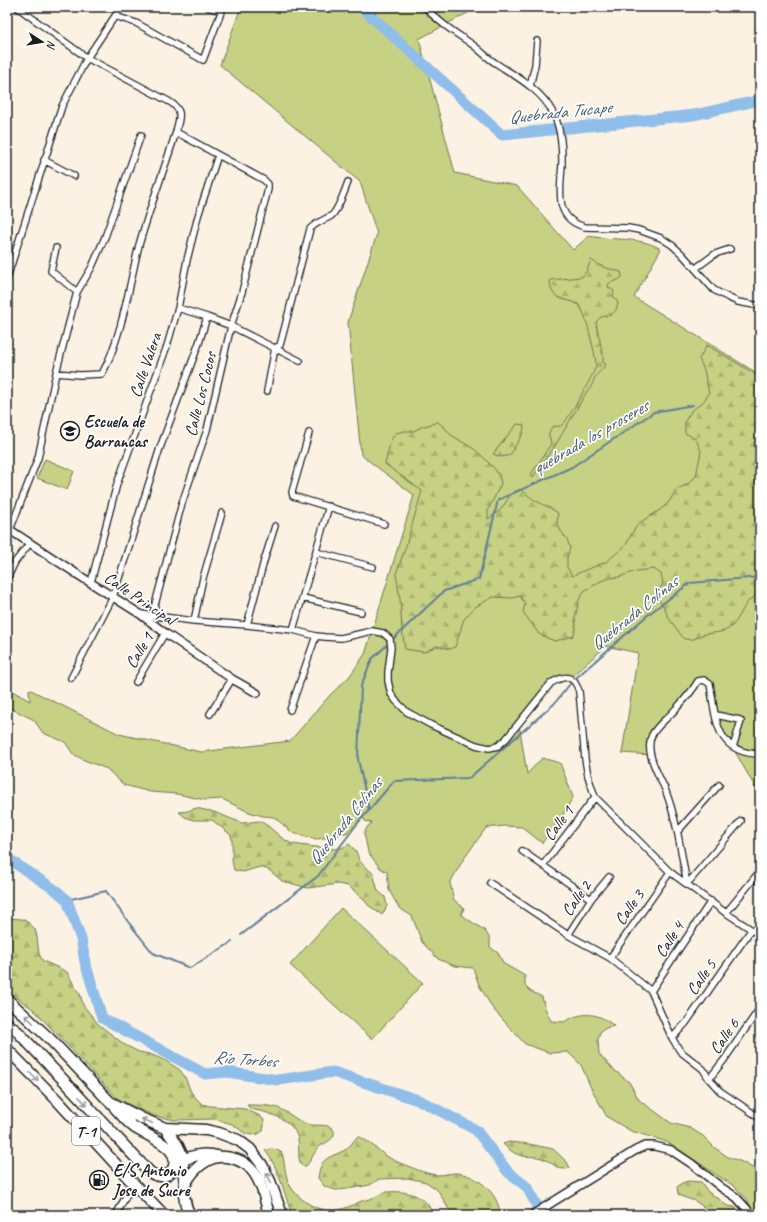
<svg xmlns="http://www.w3.org/2000/svg" width="767" height="1222" font-family="Caveat,sans-serif">
<style>
.green{fill:#c6d184;stroke:#717650}
.forest{fill:url(#forest-firs);stroke:#717650}
.lines{fill:none;stroke-linecap:round;stroke-linejoin:round}
.stream{stroke:#627d98;stroke-width:2}
.river{stroke:#90beea;stroke-width:11}
.minor-casing{stroke:#1c1c1c;stroke-width:8}
.tertiary-casing{stroke:#1c1c1c;stroke-width:10}
.motorway-casing{stroke:#1c1c1c;stroke-width:13}
.minor{stroke:#fff;stroke-width:5.5}
.tertiary{stroke:#fff;stroke-width:7}
.motorway{stroke:#fff;stroke-width:10}
.oneway{stroke:#999}
.labels{text-anchor:middle;stroke-width:3.5;stroke-linejoin:round;paint-order:stroke}
.shield{fill:#fff;stroke:#606060;stroke-width:1}
.shield-label{font-size:16px;font-weight:bold;fill:#1c1c1c}
.street-label{font-size:17px;fill:#1c1c1c;stroke:#fff}
.poi-label{font-size:17px;font-weight:bold;fill:#1c1c1c;stroke:#fff;text-anchor:start}
.water-label{font-size:18px;font-style:italic;fill:#4a5d6e;stroke:#fff}
</style>
<defs>
<pattern id="forest-firs" width="22" height="20" patternUnits="userSpaceOnUse"><rect width="22" height="20" fill="#c6d184"/><path d="M5 1l3.5 6h-7zM16 11l3.5 6h-7z" fill="#aab371"/></pattern>
</defs>
<rect width="100%" height="100%" fill="#fbf2e4"/>
<filter id="ink" filterUnits="userSpaceOnUse"><feTurbulence type="fractalNoise" baseFrequency=".025" numOctaves="2"/><feDisplacementMap in="SourceGraphic" scale="8" xChannelSelector="R" yChannelSelector="G"/><feConvolveMatrix kernelMatrix="1 2 1 2 8 2 1 2 1" color-interpolation-filters="sRGB"/></filter>
<g filter="url(#ink)">
<!-- green -->
<path class="green" d="M241,7H475V9L419,39L455,173L517,186L573,250L589,236C613,241 639,236 661,249L634,297L760,375V796L733,748L719,732L710,684L704,680L698,682L658,730L650,744L651,755L622,753L638,653L606,646L570,678L551,684L519,724L527,774L542,758L560,763L573,797L561,818L542,843L522,827L504,826L486,828L463,860L450,883L454,900L464,908L461,915L484,930L490,938V947L498,953L504,964L525,976V986L530,991L542,997L545,1008L551,1021L564,1022C582,1011 598,1012 614,1026L606,1028L600,1032L598,1040L599,1054L613,1069L629,1082L639,1100L671,1123L690,1128L703,1136L715,1148L728,1157L742,1162L756,1170L760,1175V1215H753L747,1199L734,1186L720,1177L667,1142L631,1131L607,1117L591,1088L581,1065L568,1052L550,1053L525,1044L493,1009L479,985L473,968L455,966L438,959L422,942L412,916L399,908L389,890L387,872L380,868L368,852L364,833L368,826L372,823L365,821L362,815L357,824L348,832L333,837L316,839L293,833L274,817L263,816L249,812L222,799L205,800L177,794L150,792L124,785L107,769L84,760L73,754L65,742L43,733L34,720L10,708L7,705V688L30,701L29,689L119,734L201,752L290,741L330,695L349,677L365,654L371,635L414,495L361,455L348,322L377,234L360,182L220,65Z
M45,459L74,471L67,490L37,478Z
M341,908L423,983L372,1039L290,965Z"/>
<!-- forest -->
<path class="forest" d="M591,260L603,267L621,272L622,277L618,280L609,283L608,287L614,291L613,295L618,303L616,310L611,315L601,317L596,322L603,356V363L606,364C603,370 598,372 595,377C593,382 591,389 587,391L555,446L543,462L533,477L530,476L551,444C550,434 546,437 552,427C556,425 560,428 563,424C568,420 596,370 596,366C596,357 593,348 591,339C588,328 587,320 582,310C576,295 550,307 550,280L582,277L587,270Z
M707,345L760,377V594C743,599 743,615 732,626C725,634 711,632 702,635C699,636 697,638 694,639C691,640 687,639 684,639L668,617L664,607L659,600V591L663,583L661,574L654,569L636,571L619,577L610,578L601,581L584,591L579,600L575,618L576,628L573,636L555,641L547,638L539,634L523,612L525,604L520,596L512,598L493,597L475,607L464,619L455,647L450,649L437,646L424,652L405,649L402,630L400,599L396,574L405,549L422,491L385,464L391,440L396,433L404,431H414L421,427L438,422L445,428L451,435L474,449L481,455L494,468L499,475L501,484L488,510V519L496,514L502,508L512,493L520,489L534,500L550,508L558,513L557,523L561,531L567,539L570,548L567,557V567L572,576L583,571L606,562L626,545L632,533L639,523L660,510L669,502L676,490L688,484L696,476L701,451L696,439L685,433V421L692,410L702,403L709,394L704,370L699,359Z
M517,424L524,425L523,433L510,455L501,457L493,454Z
M196,808L214,812L242,823L260,821L268,826L282,838L290,843L299,845L333,849L342,848L349,844L356,851L359,860L365,867L373,873L378,891L385,897L387,906L382,915L368,905L363,898L348,886L338,884L308,888L282,881L269,870L260,867L243,872L234,870C230,858 234,847 231,835L212,820H194L185,817L179,812L188,811Z
M7,918L22,919L29,923L35,929L37,937L39,954L43,961L59,968L67,972L75,987L80,994L83,1005L98,1024L125,1045L139,1052L150,1054L166,1061L180,1070L185,1077L191,1092L196,1098L202,1104L210,1106L245,1109L260,1116L264,1120V1125L263,1131L258,1134L252,1135L246,1134L232,1124L215,1119L175,1120L154,1116L128,1104L117,1098L34,1010L7,990Z
M247,1105C257,1105 268,1105 278,1108C289,1112 300,1124 311,1125C317,1126 331,1123 334,1131C336,1139 325,1143 320,1146C314,1151 312,1160 306,1166H302C294,1153 305,1140 290,1125C283,1118 273,1115 264,1112C258,1110 251,1111 247,1105Z
M358,1136C367,1140 373,1146 381,1152C388,1158 399,1163 408,1166C417,1170 428,1174 438,1175C444,1175 450,1173 456,1173C476,1174 499,1193 500,1214L484,1215L473,1212L468,1215H455L448,1208L439,1192L435,1188L426,1182L408,1178L379,1179L370,1185L348,1189L336,1190L325,1187L318,1178C321,1156 328,1159 345,1150C350,1147 353,1141 358,1136Z
M509,1142L529,1144L553,1149L567,1162L570,1168C558,1172 554,1163 544,1159C536,1155 527,1158 519,1155C513,1153 507,1148 503,1144Z
M272,1149L277,1150L282,1153C286,1166 284,1179 293,1190C302,1202 318,1211 333,1211C343,1210 352,1205 362,1201C364,1200 368,1200 370,1199C376,1197 381,1193 387,1192C397,1191 412,1192 420,1198C427,1202 431,1207 431,1215H292C284,1193 280,1170 265,1150Z
M688,1181L701,1182L708,1192L719,1199L723,1203L728,1206L735,1207L739,1211L741,1215H717L711,1212L695,1201L683,1197L678,1194L677,1187L682,1183Z"/>
<g class="lines">
<!-- stream -->
<path class="stream" d="M393,639L444,591L479,579L498,500L572,467L654,412L693,405
M577,677L650,613L690,583L760,577
M369,810L358,759L361,686L372,659L388,644
M67,900L106,891L129,923L153,953L190,968L232,942
M241,935L318,876L357,824L394,781L469,778L554,704L570,684
M754,1215L760,1211"/>
<!-- river -->
<path class="river" d="M361,7L502,135L694,115L760,100
M7,858L57,891L67,900L81,939L85,962L102,1018L205,1074L227,1072L278,1080L333,1072L421,1101L476,1130L508,1172L527,1187L536,1204L538,1215"/>
<!-- minor casing -->
<g class="minor-casing">
<path id="minor" d="M17,7L87,58L170,102C184,111 179,118 176,132L264,180L268,184V189L242,292L231,326L207,430L182,503L152,616
M208,7L222,11
M425,7C439,23 456,33 473,45C480,50 486,57 494,62C515,76 541,89 553,113C560,126 562,145 562,160C562,186 551,218 585,227L628,228L639,230L661,238L672,245L682,254L714,290L729,298L738,302L760,306
M115,16L136,23L203,60L223,7
M530,86L535,65L537,41
M44,160L74,176
M696,268L715,254L730,249
M7,278L62,106L87,58L121,7
M77,292L92,267L105,237L141,135
M178,308L207,317L231,326L300,361
M56,373L80,375L102,374C122,337 129,286 139,245C150,207 164,170 176,132
M267,391L275,348L280,345L282,338L310,229C315,223 324,220 331,216C338,211 345,190 348,182
M309,433L292,492L293,496L384,524
M10,530L38,458L56,373L77,292L51,271L56,248
M316,552L373,567
M7,579L15,562L30,543
M91,582L117,484L167,346L178,308L187,260L198,216L218,155
M303,598L361,612
M140,614L194,621L247,625L293,630L316,636L325,637L341,638L372,631L383,633L390,639L391,648L388,672V681L391,694L396,701L407,712L431,725L476,745L489,748L498,746L506,739L551,683C565,675 573,674 579,691L585,759L588,776L595,797L670,872L726,913L760,935
M194,621L203,578L222,513
M247,625L264,561L275,526
M293,630L329,506
M71,678L113,597L160,448L199,343L207,317
M136,682L165,633
M290,710L316,636
M210,714L232,679
M716,715L740,720L741,721L733,747
M678,831L719,785
M522,851L591,899
M543,865L595,797
M490,883L568,935L610,958L651,991L672,1038L680,1051L703,1069L709,1079L720,1091L760,1118
M687,884C681,852 677,820 665,789C658,774 644,751 652,735C657,726 664,721 671,714C680,704 691,694 698,681L704,680L710,684C716,719 715,753 760,754
M687,884L741,821
M726,913L760,871
M568,935L591,899L609,877
M610,958L670,872
M651,991L711,901
M672,1038L686,1023L751,930
M709,1079L724,1060L760,1008
M116,1215L133,1183"/>
</g>
<!-- tertiary casing -->
<g class="tertiary-casing">
<path id="tertiary" d="M7,528L80,576L140,614L165,633L232,679L257,693
M532,1215L636,1150L645,1146H654L671,1150L692,1164L722,1188L736,1197L747,1209L750,1215"/>
</g>
<!-- motorway casing -->
<g class="motorway-casing">
<path id="motorway" d="M7,999L50,1039L110,1102L143,1119L165,1128L206,1130L219,1133L238,1140L250,1149L262,1165L270,1181L282,1215
M7,1023L18,1032C43,1059 70,1086 95,1114C112,1131 127,1150 145,1167C149,1172 154,1176 160,1176C174,1177 179,1160 170,1150C161,1140 146,1135 134,1127C127,1122 121,1114 115,1108
M7,1049L57,1100L133,1183L164,1215
M165,1128L178,1146L182,1155L185,1185L184,1195L186,1206L190,1215
M177,1164C188,1156 204,1152 217,1156
M185,1185C194,1166 213,1151 235,1159C241,1161 247,1164 251,1169C262,1181 265,1200 269,1215"/>
</g>
<!-- minor -->
<use href="#minor" class="minor"/>
<!-- tertiary -->
<use href="#tertiary" class="tertiary"/>
<!-- motorway -->
<use href="#motorway" class="motorway"/>
</g>
<!-- one-way arrows -->
<defs><path id="oneway-shaft" d="M-6 0H5M1.5-3L5.5 0L1.5 3" fill="none" stroke-width="1.6" stroke-linecap="round" stroke-linejoin="round"/></defs>
<g class="oneway">
<use href="#oneway-shaft" transform="translate(29 1019) rotate(-136)"/>
<use href="#oneway-shaft" transform="translate(34 1077) rotate(45)"/>
<use href="#oneway-shaft" transform="translate(83 1101) rotate(46)"/>
<use href="#oneway-shaft" transform="translate(147 1121) rotate(-157)"/>
<use href="#oneway-shaft" transform="translate(269 1178) rotate(-113)"/>
</g>
</g>
<!-- icons -->
<defs>
<g id="school-ring" transform="scale(1)"><circle r="9.5" fill="#fff" stroke="#1c1c1c" stroke-width="1.5"/><path d="M0-5L7-2L0 1L-7-2ZM-4 1L0 2.5L4 1V4Q0 6-4 4Z" fill="#1c1c1c"/></g>
<g id="fuel-ring" transform="scale(1)"><circle r="9.5" fill="#fff" stroke="#1c1c1c" stroke-width="1.5"/><path d="M-5.5-6h7V0h2V4h1.3V-2.5L3-4.5l.8-.8L6-3V5H2.5V1h-1V6h-7ZM-4.2-4.7v3.2H.2V-4.7Z" fill="#1c1c1c"/></g>
</defs>
<g fill-rule="evenodd">
<use href="#school-ring" x="70" y="431"/>
<use href="#fuel-ring" x="99" y="1180"/>
</g>
<g class="labels">
<!-- shield labels -->
<rect class="shield" x="72" y="1117" width="28" height="28" rx="3"/>
<g class="shield-label">
<text x="86" y="1137">T-1</text>
</g>
<!-- street labels -->
<g class="street-label">
<text transform="translate(145 365) rotate(-71)" y="6">Calle Valera</text>
<text transform="translate(200 394) rotate(-76)" y="6">Calle Los Cocos</text>
<text transform="translate(140 598) rotate(34)" y="6">Calle Principal</text>
<text transform="translate(139 650) rotate(-59)" y="6">Calle 1</text>
<text transform="translate(558 823) rotate(-54)" y="6">Calle 1</text>
<text transform="translate(576 898) rotate(-55)" y="6">Calle 2</text>
<text transform="translate(629 907) rotate(-55)" y="6">Calle 3</text>
<text transform="translate(669 939) rotate(-57)" y="6">Calle 4</text>
<text transform="translate(701 977) rotate(-55)" y="6">Calle 5</text>
<text transform="translate(724 1036) rotate(-55)" y="6">Calle 6</text>
</g>
<!-- poi labels -->
<g class="poi-label">
<text x="84" y="427">Escuela de<tspan x="84" dy="20">Barrancas</tspan></text>
<text x="113" y="1176">E/S Antonio<tspan x="113" dy="20">Jose de Sucre</tspan></text>
</g>
<!-- water labels -->
<g class="water-label">
<text transform="translate(560 112) rotate(-6)" y="6">Quebrada Tucape</text>
<text transform="translate(590 437) rotate(-30)" y="6">quebrada los proseres</text>
<text transform="translate(634 613) rotate(-39)" y="6">Quebrada Colinas</text>
<text transform="translate(345 821) rotate(-51)" y="6">Quebrada Colinas</text>
<text transform="translate(245 1059) rotate(4)" y="6">Río Torbes</text>
</g>
</g>
<!-- margin -->
<rect width="767" height="1222" fill="none" stroke="#fff" stroke-width="24"/>
<rect x="12" y="12" width="743" height="1198" fill="none" stroke="#1c1c1c" stroke-width="1.5" filter="url(#ink)"/>
<!-- north arrow -->
<g transform="translate(42 42) rotate(102)" stroke="#ffffff" stroke-width="3" paint-order="stroke">
<path d="M0-3L7 15L0 10L-7 15Z" fill="#1c1c1c"/>
<text y="-6" font-size="11" font-weight="bold" text-anchor="middle" fill="#1c1c1c">N</text>
</g>
</svg>
